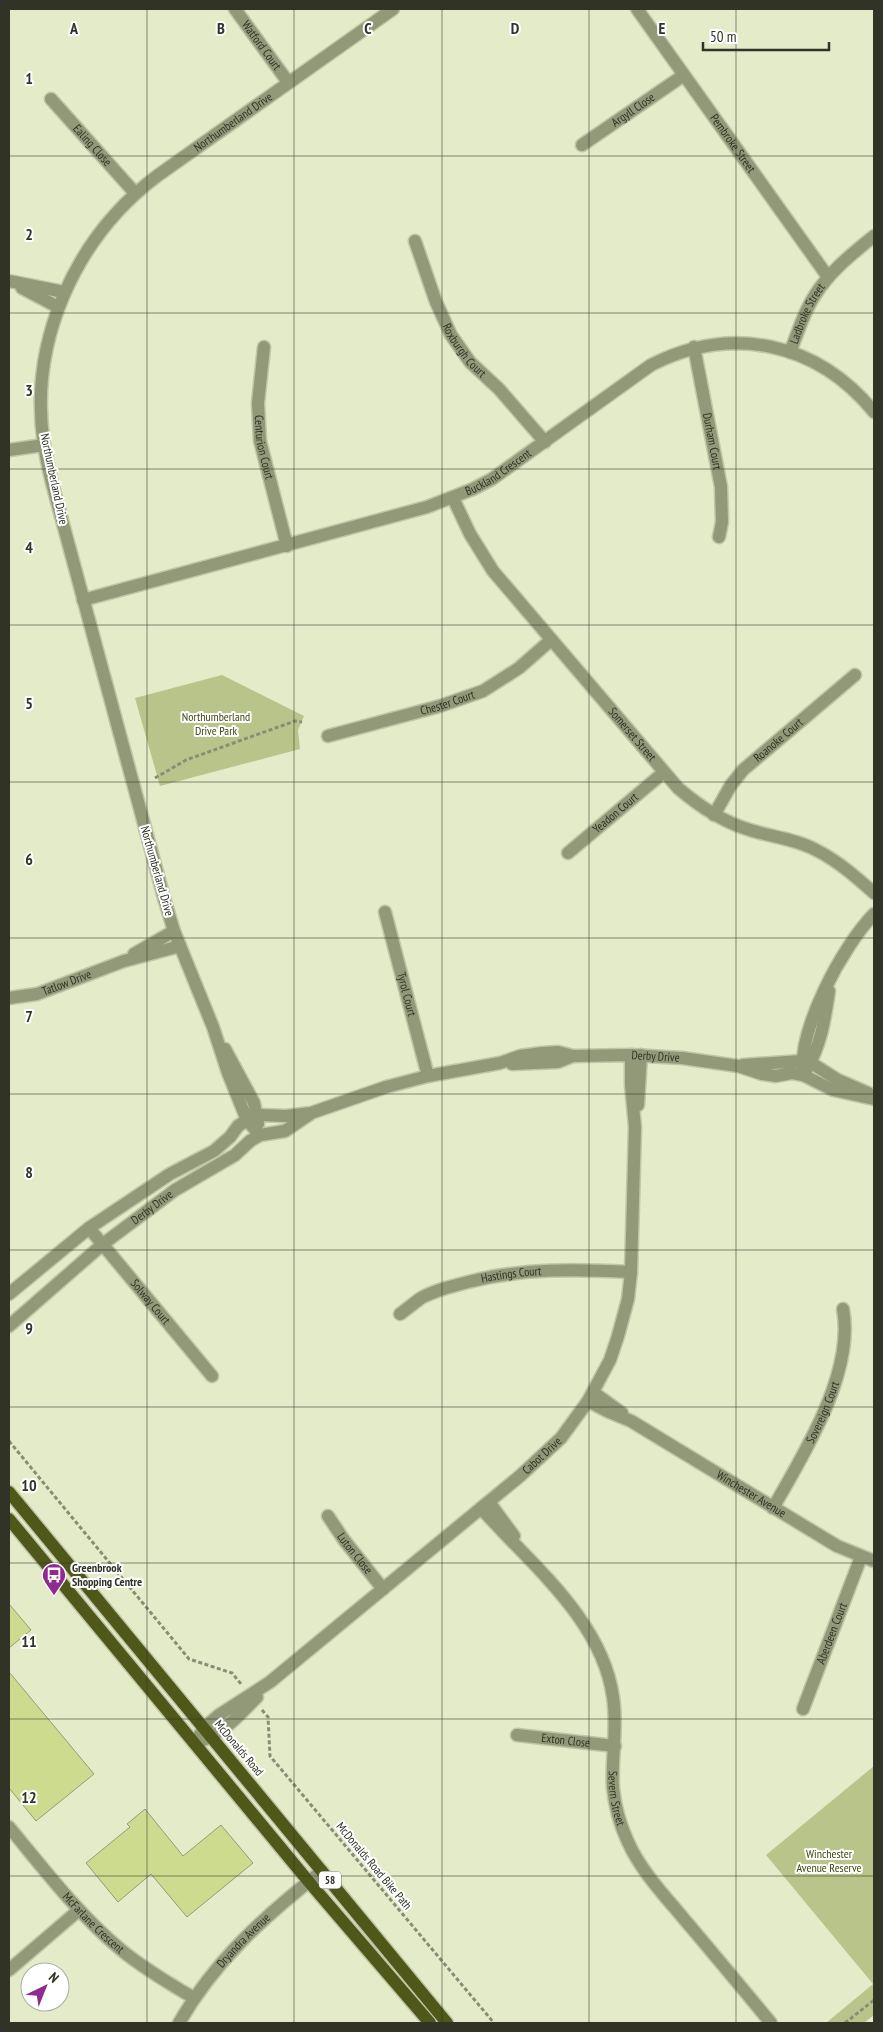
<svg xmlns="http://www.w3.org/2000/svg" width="883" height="2032" font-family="'PT Sans Narrow',sans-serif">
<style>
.green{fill:#b9c48b}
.building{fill:#cddb8e;stroke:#959b7b}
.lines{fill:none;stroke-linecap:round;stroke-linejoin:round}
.street-casing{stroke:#c0c6a8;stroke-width:15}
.primary-casing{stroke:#c0c6a8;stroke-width:15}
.path{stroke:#888d76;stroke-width:3;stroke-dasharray:4 2.5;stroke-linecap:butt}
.street{stroke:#929979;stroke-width:12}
.primary{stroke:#4f5819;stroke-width:12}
.grid{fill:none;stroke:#303326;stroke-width:1;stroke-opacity:0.55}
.labels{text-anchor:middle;stroke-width:4;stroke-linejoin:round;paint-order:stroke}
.shield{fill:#fff;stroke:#6e7067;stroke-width:1}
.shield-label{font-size:11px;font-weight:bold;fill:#303326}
.street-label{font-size:12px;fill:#303326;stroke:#fff}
.park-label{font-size:12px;fill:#40470d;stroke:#fff}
.poi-label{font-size:12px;font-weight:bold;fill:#303326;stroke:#fff;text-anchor:start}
.grid-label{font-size:16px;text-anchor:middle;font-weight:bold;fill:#303326;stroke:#fff;stroke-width:4;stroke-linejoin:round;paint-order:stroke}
</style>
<rect width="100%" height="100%" fill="#e4ebc9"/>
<!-- green -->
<path class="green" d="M222,675L304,716L298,730L300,749L160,786L135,698Z
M874,1766V2015L864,2023H826L873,1984L766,1855Z"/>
<!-- building -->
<path class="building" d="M9,1604L31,1630L9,1648Z
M9,1672L94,1774L36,1821L9,1788Z
M145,1809L183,1856L221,1825L253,1863L187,1917L151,1874L118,1902L86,1863L130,1827L127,1824Z"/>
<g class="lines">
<!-- street casing -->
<g class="street-casing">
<g id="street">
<path id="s1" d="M235,9L288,82"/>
<path id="s2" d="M637,9L828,277"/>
<path id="s3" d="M51,99L135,193"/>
<path id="s4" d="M582,145L684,75"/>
<path id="s5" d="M415,241L436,302L451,335L470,362L499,389L545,442"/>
<path d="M9,281L64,292"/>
<path d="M22,288L58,307"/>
<path id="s6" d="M264,347L258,403L260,441L287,546"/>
<path id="s7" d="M694,347L721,487L722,522L719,537"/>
<path id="s8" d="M790,352C798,333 803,313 815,295C830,271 852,254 874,236"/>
<path d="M9,450L44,445"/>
<path id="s9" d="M453,498L470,534L493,571L678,788C700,807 723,822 750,830C772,837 796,839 816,850C838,861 856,877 874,893"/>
<path id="s10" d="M83,600L427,507L473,489L492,479L651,365C731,324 817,342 874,412"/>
<path id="s11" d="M328,736L440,706L483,691L519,668L551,640"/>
<path id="s12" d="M714,815L731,785L743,770L855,675"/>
<path id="s13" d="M568,853L663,773"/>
<path id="s14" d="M385,912L428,1076"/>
<path d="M134,954L174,931"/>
<path id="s15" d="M9,998L37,994L124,961L180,946"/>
<path d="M225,1049L254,1103L258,1124"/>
<path d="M512,1064L558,1062L573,1056"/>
<path d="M743,1065L801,1061L816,1066L838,1080L868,1093"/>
<path d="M806,1070C821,1046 825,1018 829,991"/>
<path d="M803,1075C798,1029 842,947 874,914"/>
<path d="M638,1105L641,1055"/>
<path id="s16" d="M260,1135L247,1120L228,1073L213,1027L174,931L164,898L52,483C49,470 46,458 44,445C28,342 75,238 157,176L393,9"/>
<path id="s17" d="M89,1228L212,1376"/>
<path id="s18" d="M9,1294L89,1228L170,1174L214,1151L230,1137L238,1126L247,1120L261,1115L286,1116L311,1113L386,1087L428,1076L500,1063L520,1056L542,1053L558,1052L573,1056L631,1055L682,1058L738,1066L762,1074L776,1076L792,1073L803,1075L833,1090L874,1099"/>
<path id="s19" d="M400,1314C407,1309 414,1303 421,1298C436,1290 452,1286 468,1282C522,1268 576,1269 631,1272"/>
<path id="s20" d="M9,1326L103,1244L175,1190L235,1155L250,1141L260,1135L285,1131L310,1114"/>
<path d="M593,1392L622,1413"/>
<path id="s21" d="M588,1401L607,1411L631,1421L837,1546L874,1561"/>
<path d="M489,1502L514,1536"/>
<path id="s22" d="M481,1508C530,1564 602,1619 613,1697C618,1728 611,1758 613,1788C615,1807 620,1825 628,1842C641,1871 664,1895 684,1919C713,1953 742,1988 771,2023"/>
<path id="s23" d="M773,1508C804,1454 855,1372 843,1309"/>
<path id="s24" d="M328,1516L344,1540L383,1589"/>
<path id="s25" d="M803,1709L861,1557"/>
<path id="s26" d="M517,1735L615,1746"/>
<path d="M203,1740C225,1732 241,1713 257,1697"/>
<path id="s27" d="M195,1743L204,1728L219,1715L270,1682L520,1476L561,1438L588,1401L610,1360L618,1336L628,1299L631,1272L635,1127L631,1085V1055"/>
<path id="s28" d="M9,1827C44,1869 78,1914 120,1949C143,1968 168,1983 194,1998"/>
<path d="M9,1970L79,1910"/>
<path id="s29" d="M179,2023C216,1959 265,1916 322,1871"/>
</g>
</g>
<!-- primary casing -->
<g class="primary-casing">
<path id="primary" d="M9,1492L447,2023
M9,1519L309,1882L430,2023"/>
</g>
<!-- path -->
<path class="path" d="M155,778L186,760L295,721L302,722
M9,1441L189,1659L232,1673L241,1684
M262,1710L268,1717L270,1756L494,2023
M845,2023L874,2000"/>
<!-- street -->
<use href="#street" class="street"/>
<!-- primary -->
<use href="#primary" class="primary"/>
</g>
<!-- grid -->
<path class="grid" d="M147,9V2023M294,9V2023M442,9V2023M589,9V2023M736,9V2023M9,156H874M9,313H874M9,469H874M9,625H874M9,782H874M9,938H874M9,1094H874M9,1250H874M9,1407H874M9,1563H874M9,1719H874M9,1876H874"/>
<!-- icons -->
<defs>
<g id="bus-pin" transform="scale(1.25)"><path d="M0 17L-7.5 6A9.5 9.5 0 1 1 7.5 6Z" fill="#8f2a91" stroke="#fff"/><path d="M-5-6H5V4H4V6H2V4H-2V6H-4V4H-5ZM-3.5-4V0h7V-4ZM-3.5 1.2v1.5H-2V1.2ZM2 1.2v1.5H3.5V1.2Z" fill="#fff"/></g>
</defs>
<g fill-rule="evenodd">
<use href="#bus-pin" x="54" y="1575"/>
</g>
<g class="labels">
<!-- shield labels -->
<rect class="shield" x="319" y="1871.5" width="22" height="17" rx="4"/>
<g class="shield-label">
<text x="330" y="1884">58</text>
</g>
<!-- street labels -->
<g class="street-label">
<text dy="4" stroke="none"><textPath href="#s1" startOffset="45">Watford Court</textPath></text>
<text dy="4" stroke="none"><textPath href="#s4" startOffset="62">Argyll Close</textPath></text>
<text dy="4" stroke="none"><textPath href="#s16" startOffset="1125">Northumberland Drive</textPath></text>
<text dy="4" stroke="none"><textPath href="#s2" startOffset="165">Pembroke Street</textPath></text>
<text dy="4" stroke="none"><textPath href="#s3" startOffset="62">Ealing Close</textPath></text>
<text dy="4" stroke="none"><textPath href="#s8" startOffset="42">Ladbroke Street</textPath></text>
<text dy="4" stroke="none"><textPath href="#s5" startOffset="121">Roxburgh Court</textPath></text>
<text dy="4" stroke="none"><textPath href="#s7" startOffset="96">Durham Court</textPath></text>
<text dy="4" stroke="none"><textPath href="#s6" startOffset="101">Centurion Court</textPath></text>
<text dy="4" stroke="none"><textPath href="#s10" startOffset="436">Buckland Crescent</textPath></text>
<text transform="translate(54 479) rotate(78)" y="4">Northumberland Drive</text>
<text dy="4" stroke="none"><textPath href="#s11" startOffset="124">Chester Court</textPath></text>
<text dy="4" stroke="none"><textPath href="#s9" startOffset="298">Somerset Street</textPath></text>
<text dy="4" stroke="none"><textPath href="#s12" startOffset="100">Roanoke Court</textPath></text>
<text dy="4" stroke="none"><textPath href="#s13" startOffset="62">Yeadon Court</textPath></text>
<text transform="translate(157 871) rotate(74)" y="4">Northumberland Drive</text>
<text dy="4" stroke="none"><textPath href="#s15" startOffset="60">Tatlow Drive</textPath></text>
<text dy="4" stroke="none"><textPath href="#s14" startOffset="85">Tyrol Court</textPath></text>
<text dy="4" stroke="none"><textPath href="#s18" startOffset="715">Derby Drive</textPath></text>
<text dy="4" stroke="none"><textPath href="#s20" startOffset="186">Derby Drive</textPath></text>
<text dy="4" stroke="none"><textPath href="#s19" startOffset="120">Hastings Court</textPath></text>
<text dy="4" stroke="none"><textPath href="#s17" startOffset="96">Solway Court</textPath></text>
<text dy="4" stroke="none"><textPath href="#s23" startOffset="108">Sovereign Court</textPath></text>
<text dy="4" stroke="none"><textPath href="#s27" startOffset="452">Cabot Drive</textPath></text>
<text dy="4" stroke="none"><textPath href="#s21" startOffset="188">Winchester Avenue</textPath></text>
<text dy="4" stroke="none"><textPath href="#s24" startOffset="46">Luton Close</textPath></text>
<text dy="4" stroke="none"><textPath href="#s25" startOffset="81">Aberdeen Court</textPath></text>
<text dy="4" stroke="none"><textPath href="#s26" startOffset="49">Exton Close</textPath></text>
<text transform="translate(239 1748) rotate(50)" y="4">McDonalds Road</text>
<text dy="4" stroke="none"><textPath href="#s22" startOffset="336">Severn Street</textPath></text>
<text transform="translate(374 1866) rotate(50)" y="4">McDonalds Road Bike Path</text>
<text dy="4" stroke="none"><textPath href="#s28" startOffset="128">McFarlane Crescent</textPath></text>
<text dy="4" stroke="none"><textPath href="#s29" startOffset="105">Dryandra Avenue</textPath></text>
</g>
<!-- park labels -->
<g class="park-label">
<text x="216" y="721">Northumberland<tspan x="216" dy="14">Drive Park</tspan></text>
<text x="829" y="1858">Winchester<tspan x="829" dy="14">Avenue Reserve</tspan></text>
</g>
<!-- poi labels -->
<g class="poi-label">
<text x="72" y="1572">Greenbrook<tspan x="72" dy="14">Shopping Centre</tspan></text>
</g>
</g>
<g class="grid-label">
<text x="74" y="34">A</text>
<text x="221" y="34">B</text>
<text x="368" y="34">C</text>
<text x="515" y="34">D</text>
<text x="662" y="34">E</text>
<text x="29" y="84">1</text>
<text x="29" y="240">2</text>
<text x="29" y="396">3</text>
<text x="29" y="553">4</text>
<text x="29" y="709">5</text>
<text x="29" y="865">6</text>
<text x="29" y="1022">7</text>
<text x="29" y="1178">8</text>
<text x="29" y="1334">9</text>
<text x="29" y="1491">10</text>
<text x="29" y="1647">11</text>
<text x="29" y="1803">12</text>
</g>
<!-- border -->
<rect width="883" height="2032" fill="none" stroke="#303326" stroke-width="20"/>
<!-- north arrow -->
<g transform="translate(45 1987) rotate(43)"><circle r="24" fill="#ffffff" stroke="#acada8"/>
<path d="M0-4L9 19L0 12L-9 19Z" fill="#8f2a91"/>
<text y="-8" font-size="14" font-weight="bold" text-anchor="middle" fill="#303326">N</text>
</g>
<!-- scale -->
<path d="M703 42v8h126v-8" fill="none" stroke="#303326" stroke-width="2.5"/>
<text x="710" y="42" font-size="15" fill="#303326" stroke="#ffffff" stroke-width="4" paint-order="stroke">50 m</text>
</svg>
